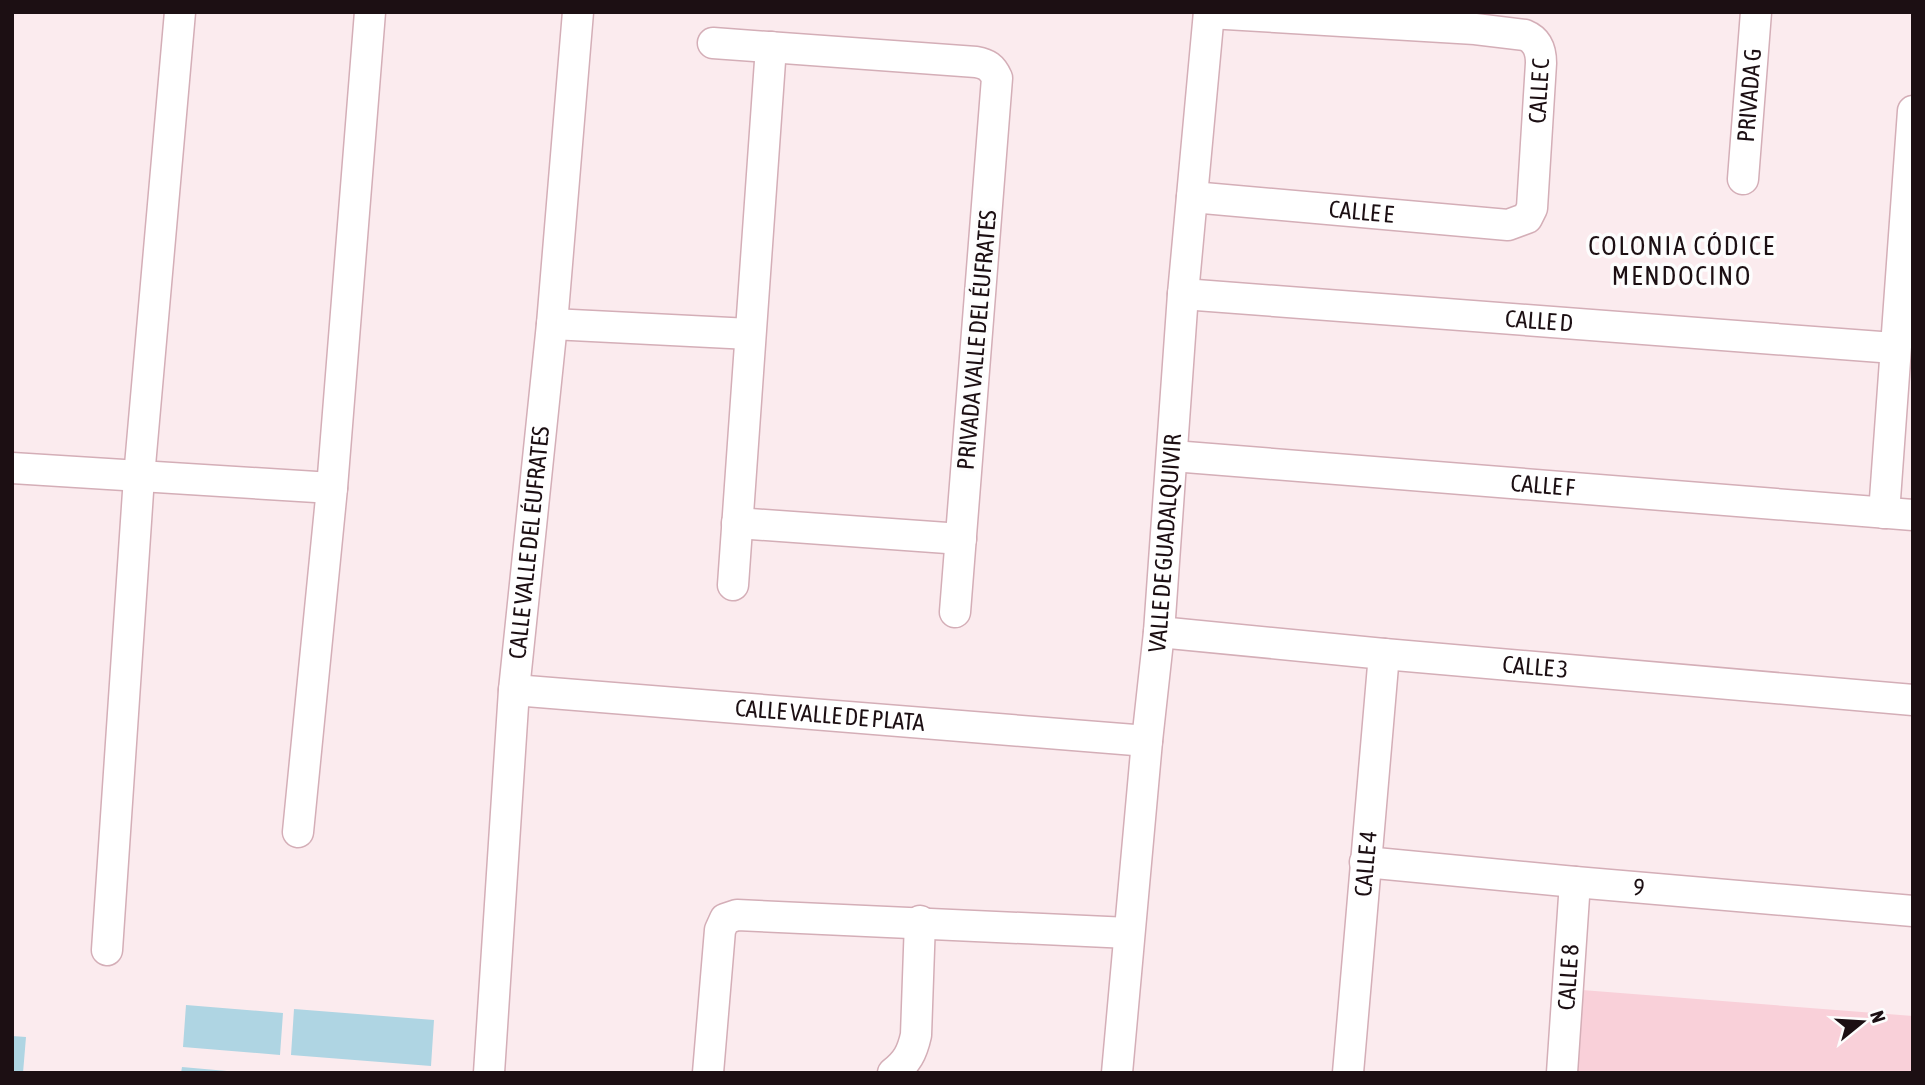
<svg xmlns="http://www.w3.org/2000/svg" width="1925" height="1085" font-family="'Asap Condensed',sans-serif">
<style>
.green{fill:#f9d0d9}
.building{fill:#afd5e3}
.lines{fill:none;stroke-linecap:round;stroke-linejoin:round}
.minor-casing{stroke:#d4aeb7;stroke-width:33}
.minor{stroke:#fff;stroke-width:30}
.labels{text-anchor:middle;stroke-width:7;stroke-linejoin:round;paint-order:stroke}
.street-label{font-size:24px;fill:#1c0f13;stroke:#fdfdfd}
.neighbourhood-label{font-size:26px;letter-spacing:2px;fill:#1c0f13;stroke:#fdfdfd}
</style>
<rect width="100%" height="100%" fill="#fbebee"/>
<!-- green -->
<path class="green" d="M1582,990L1913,1016V1073H1577Z"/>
<!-- building -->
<path class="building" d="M186,1005L283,1013L280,1055L183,1047Z
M294,1009L434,1020L431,1066L291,1055Z
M12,1036L26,1037L23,1073H12Z
M182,1067L227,1071L226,1073H181Z"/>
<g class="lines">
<!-- minor casing -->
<g class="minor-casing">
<g id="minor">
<path d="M713,43L976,62C987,64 992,67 997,78L955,612"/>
<path id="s1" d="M1743,179L1756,12"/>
<path id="s2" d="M1192,197L1508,225L1527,218L1532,208L1541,63C1541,50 1537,40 1525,35L1475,29L1209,13"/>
<path id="s3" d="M1183,294L1894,348"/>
<path d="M552,324L750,334"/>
<path id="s4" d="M1173,456L1913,515"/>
<path d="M12,468L332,488"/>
<path d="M1884,513L1913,111"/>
<path d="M737,523L961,539"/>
<path d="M733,585L771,47"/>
<path id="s5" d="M1159,632L1384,654L1913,700"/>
<path id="s6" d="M514,690L1147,741"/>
<path d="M298,832L332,488L370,12"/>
<path id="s7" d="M1365,862L1575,882L1913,911"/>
<path d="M107,950L139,477L180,12"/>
<path id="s8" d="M489,1073L514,690L552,324L578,12"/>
<path d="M708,1073L720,930L725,919L737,915L1129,933"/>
<path d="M893,1073C907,1062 912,1053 916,1035L920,921"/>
<path id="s9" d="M1117,1073L1147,741L1159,632L1183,294L1209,12"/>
<path id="s10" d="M1348,1073L1384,654"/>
<path id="s11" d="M1562,1073L1575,882"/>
</g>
</g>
<!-- minor -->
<use href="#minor" class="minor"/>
</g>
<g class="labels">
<!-- street labels -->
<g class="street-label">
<text dy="8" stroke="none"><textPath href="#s2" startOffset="466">CALLE C</textPath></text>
<text dy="8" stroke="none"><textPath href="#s1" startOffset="84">PRIVADA G</textPath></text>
<text dy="8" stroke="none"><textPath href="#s2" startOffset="170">CALLE E</textPath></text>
<text dy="8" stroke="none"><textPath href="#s3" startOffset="357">CALLE D</textPath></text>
<text transform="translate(977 340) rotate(-85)" y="8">PRIVADA VALLE DEL ÉUFRATES</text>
<text dy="8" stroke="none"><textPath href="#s4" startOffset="371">CALLE F</textPath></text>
<text dy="8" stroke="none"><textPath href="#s8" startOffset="532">CALLE VALLE DEL ÉUFRATES</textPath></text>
<text dy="8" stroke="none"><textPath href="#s9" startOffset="532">VALLE DE GUADALQUIVIR</textPath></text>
<text dy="8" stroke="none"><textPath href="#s5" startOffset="378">CALLE 3</textPath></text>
<text dy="8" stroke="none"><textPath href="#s6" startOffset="317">CALLE VALLE DE PLATA</textPath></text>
<text dy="8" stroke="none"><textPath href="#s10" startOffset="210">CALLE 4</textPath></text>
<text dy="8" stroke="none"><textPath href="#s7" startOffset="275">9</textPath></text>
<text dy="8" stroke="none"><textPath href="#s11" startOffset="96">CALLE 8</textPath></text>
</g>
<!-- neighbourhood labels -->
<g class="neighbourhood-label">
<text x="1682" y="255">COLONIA CÓDICE<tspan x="1682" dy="30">MENDOCINO</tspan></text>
</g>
</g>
<!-- border -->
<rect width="1925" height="1085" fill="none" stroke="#1c0f13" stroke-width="28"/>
<!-- north arrow -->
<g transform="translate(1862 1022) rotate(72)" stroke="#fdfdfd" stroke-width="5" paint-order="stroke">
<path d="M0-5L12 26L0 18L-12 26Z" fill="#1c0f13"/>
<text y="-10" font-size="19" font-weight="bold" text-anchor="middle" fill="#1c0f13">N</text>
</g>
</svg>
